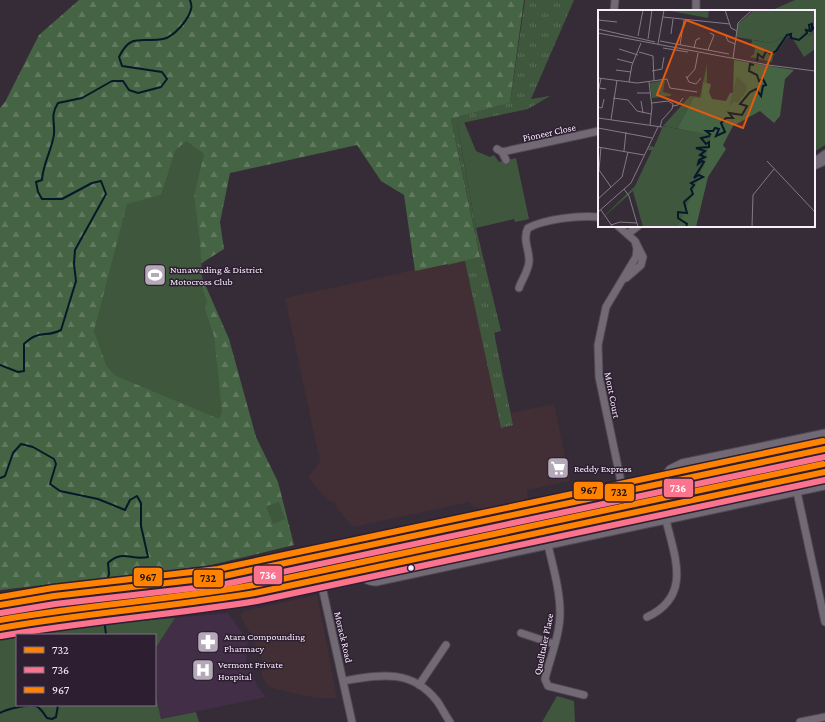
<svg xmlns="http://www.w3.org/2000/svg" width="825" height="722" font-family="'Crimson Pro',serif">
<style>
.commercial{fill:#422f35}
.built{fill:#422e47}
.grass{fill:url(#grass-tufts)}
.forest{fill:url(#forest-firs)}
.park{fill:#3f573c}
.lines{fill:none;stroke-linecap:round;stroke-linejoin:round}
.stream{stroke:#071929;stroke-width:2}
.street-casing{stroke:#514953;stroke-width:9}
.highway-casing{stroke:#514953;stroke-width:15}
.street{stroke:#716a74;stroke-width:7}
.highway{stroke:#706362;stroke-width:13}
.bus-1-casing{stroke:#2e1e32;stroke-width:9}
.bus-2-casing{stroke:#2e1e32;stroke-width:9}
.bus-3-casing{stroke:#2e1e32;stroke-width:9}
.bus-1{stroke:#ff8200;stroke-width:6}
.bus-2{stroke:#fc738d;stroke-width:6}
.bus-3{stroke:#ff8200;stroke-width:6}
.bus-dot{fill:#f9eefc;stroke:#2e1e32;stroke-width:1.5}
.labels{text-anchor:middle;stroke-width:3;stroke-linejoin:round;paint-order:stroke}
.street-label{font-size:10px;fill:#f9eefc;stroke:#2e1e32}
.poi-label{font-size:10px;fill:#f9eefc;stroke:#2e1e32;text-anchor:start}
.inset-river{fill:none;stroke:#071929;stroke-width:2}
.inset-road{fill:none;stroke:#837a86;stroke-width:1}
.view{fill:#e8590c;fill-opacity:0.15;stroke:#e8590c;stroke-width:2}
.inset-edge{fill:none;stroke:#f9eefc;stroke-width:2}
.line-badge{stroke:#2e1e32;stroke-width:1.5}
.badge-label{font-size:11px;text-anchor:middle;font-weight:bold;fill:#fff}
.pale-badge-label{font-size:11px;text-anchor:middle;font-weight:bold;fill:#111}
</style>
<defs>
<pattern id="grass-tufts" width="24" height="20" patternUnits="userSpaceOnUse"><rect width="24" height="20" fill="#3f573c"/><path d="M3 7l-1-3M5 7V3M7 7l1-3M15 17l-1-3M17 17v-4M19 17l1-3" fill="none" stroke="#5c6f59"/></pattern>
<pattern id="forest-firs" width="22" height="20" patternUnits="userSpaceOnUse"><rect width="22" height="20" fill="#456443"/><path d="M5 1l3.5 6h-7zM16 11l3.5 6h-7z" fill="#617a5f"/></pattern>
</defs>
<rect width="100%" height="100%" fill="#352c38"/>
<!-- commercial -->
<path class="commercial" d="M465,261L513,425L511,413L554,404L570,481L527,490L528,500L484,510L472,506L469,502L353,527L336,507L335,502L327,500L308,477L320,462L285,298L447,263L448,265Z
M317,595L337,698H315L272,688L267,685L262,676V658L257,651L254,639L241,618V614L245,611Z"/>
<!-- built -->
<path class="built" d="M228,613L245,637L248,644L246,661L258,687L266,697L161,719L155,692V649L175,618Z"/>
<!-- grass -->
<path class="grass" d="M525,0H574L531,99L550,96L528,109L457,124L476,228L501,331L494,333L513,425L501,428L465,261L448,265L447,263L480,256L451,119L510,103Z"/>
<!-- forest -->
<path class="forest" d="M79,0H524L510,103L451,119L480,257L415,271L404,195L381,181L357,145L230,173L220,222L224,249L197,266L229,339L256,437L278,482L294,545L207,566L0,590V108L5,102L39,35Z"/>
<!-- park -->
<path class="park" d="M795,0H825V145L814,152V11H770Z
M464,122L476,151L490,157L494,155L499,162L516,158L529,219L515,222L514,219L476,228L457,124Z
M186,141L204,154L194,196L200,241L203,291L207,301L205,309L214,336L222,412L219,419L114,375L106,365L94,331L127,204L161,195L175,151Z
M279,502L285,519L273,524L266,506Z
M175,618L155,649V635H17V705H155V692L161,719L196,712L199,722H0V637L52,628Z
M557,696L574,701L575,722H542Z"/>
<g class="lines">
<!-- stream -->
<path class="stream" d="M0,365L18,372L24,371V344C39,329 46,338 61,330L76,281L74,264L75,250L106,194L101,181L92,183L62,199H42L38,192L36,182L42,180C43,163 52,150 54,134C55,120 50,116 58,103L82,98L112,81H123L129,90L138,93L161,87L167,79L162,72L122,66L119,57C131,32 142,43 163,39C174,37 189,19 191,9C192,7 191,3 190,0
M0,478L5,476L13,453L21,444L33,447L54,459L56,464L50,484L60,491L98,499L125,510L130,500L137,496L141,503V526L148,557C131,561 123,549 108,563L109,574L106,585
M102,595L103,608
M104,618L106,635
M0,713C7,709 28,704 36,706C41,708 44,714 47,718L52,719L56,717L58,705"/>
<!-- street casing -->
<g class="street-casing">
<path id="street" d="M696,0V11
M614,11L615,0
M497,149L502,152L506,160
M502,152L599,131
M814,162L825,154
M814,166L825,161
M618,226L635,241L643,257L641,265L626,278
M628,234L638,226
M519,288C522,279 528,272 529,262C530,251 522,239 528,228C545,219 580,215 599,217
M799,439L818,449
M660,482L670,469L682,463L825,433
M623,491L599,377L598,345L606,307L636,257L637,249L635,241
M797,492L825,622
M548,545C553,567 560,590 560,613C560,635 550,658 545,679L548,686L584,695
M314,557L323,591L352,722
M357,572C363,578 367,582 376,582L825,486
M647,617C692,596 675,558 666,520
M521,633L554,644
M343,681C380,675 411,668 437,701C442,708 445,715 450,722
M419,685L446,645
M800,722L825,717"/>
</g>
<!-- highway casing -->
<g class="highway-casing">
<path id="highway" d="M0,605C72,591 146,588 219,577L825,449
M0,628C84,611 171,609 255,593C446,556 634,508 825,472"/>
</g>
<!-- street -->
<use href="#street" class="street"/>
<!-- highway -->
<use href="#highway" class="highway"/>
<!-- bus-1 casing -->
<g class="bus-1-casing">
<path id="bus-1" d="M0,605L54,596L219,577L825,449
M0,628C85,613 170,607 255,593L825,472"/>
</g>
<!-- bus-2 casing -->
<g class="bus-2-casing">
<path id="bus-2" d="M1,613L55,604L221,585L825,457
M1,636C86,621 172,615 257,601L825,480"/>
</g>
<!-- bus-3 casing -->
<g class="bus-3-casing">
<path id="bus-3" d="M0,597L53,588L218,569L823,441
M0,620C84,605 169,600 254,585L823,464"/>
</g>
<!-- bus-1 -->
<use href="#bus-1" class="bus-1"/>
<!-- bus-2 -->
<use href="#bus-2" class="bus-2"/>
<!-- bus-3 -->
<use href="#bus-3" class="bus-3"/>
</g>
<!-- icons -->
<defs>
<g id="stadium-square" transform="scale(1.15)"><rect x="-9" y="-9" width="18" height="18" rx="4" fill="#b4aab7" stroke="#2e1e32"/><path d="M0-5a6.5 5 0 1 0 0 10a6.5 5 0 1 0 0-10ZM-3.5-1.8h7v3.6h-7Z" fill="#fff"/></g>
<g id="supermarket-square" transform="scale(1.15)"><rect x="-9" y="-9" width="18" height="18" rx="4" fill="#b4aab7" stroke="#2e1e32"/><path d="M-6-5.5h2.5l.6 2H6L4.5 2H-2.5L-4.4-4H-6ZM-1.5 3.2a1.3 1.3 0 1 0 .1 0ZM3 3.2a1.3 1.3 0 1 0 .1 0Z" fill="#fff"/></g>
<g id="pharmacy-square" transform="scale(1.15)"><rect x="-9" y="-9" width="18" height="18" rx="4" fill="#b4aab7" stroke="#2e1e32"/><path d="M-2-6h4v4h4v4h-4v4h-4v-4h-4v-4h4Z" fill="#fff"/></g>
<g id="hospital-square" transform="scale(1.15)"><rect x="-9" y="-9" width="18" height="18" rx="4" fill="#b4aab7" stroke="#2e1e32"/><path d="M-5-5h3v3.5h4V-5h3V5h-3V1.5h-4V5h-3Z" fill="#fff"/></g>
</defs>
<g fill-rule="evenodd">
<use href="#stadium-square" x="155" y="275"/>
<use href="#supermarket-square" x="558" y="468"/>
<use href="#pharmacy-square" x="208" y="642"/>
<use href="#hospital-square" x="203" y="670"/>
</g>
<!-- markers -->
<circle class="bus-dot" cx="411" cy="568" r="3.5"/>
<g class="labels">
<!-- street labels -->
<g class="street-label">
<text transform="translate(549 132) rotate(-12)" y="4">Pioneer Close</text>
<text transform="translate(613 395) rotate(79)" y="4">Mont Court</text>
<text transform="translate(344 637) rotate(77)" y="4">Morack Road</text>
<text transform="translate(543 644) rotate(-78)" y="4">Quelltaler Place</text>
</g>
<!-- poi labels -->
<g class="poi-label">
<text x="170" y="273">Nunawading &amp; District<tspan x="170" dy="12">Motocross Club</tspan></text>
<text x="574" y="472">Reddy Express</text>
<text x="224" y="640">Atara Compounding<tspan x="224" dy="12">Pharmacy</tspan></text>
<text x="218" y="668">Vermont Private<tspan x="218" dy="12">Hospital</tspan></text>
</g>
</g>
<!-- overview -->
<g transform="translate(598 10)">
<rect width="217" height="217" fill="#352c38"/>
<path d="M156,0H217V23L202,28L195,22L173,33L138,27L140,14ZM109,54V73H105L103,88L96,87L81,115V119L65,116L92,86L102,87Z" fill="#3f573c"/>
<path d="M136,50L196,60L187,69L182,106L176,113L162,101L135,116L125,135L128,139L110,167L98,217H65L109,125L81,119V115L96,87L103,88L105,72L113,74L111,82L114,89L128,91L132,83H135Z" fill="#456443"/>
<path d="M67,0H111L110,8ZM195,22L203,26L213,25L217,22V39L206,47L192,24L175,46L174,52L152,47L156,44L157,37L153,36L154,30L173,33ZM139,66L148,75L149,80L140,92H136L131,96ZM67,70L65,82L73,84V86L54,88L52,73ZM65,116L113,125L107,153L80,217H45L35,181L0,212L37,176L54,140H50L52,136L56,137Z" fill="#3f573c"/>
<path class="inset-river" d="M159,51L160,44L165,48L168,41L173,44L178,41L189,25L193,24V28L201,30L209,23L208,20L212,21L211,15L214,14V20L217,16M113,125L108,121H115L117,118L121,119L118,126L127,122L123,113L128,108H135L131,103L144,105L149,96L142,94L152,82L158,79L163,86L165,76L168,75L165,69L161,71L159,65L151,61L152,54L156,55M88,217L89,214L80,208V202L89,203L86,192L95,184L93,179L96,175L93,173L105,167L101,165L96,168L106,152L104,151L100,154L101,150L107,147L102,145L107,141L98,138L111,137V132L108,134L103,128L112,126"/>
<path class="inset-road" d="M4,0H23M127,0L133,18L139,21M65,7L132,14M0,10L19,12M0,19L57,32M0,23L170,55L217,61M73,24L75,9M127,24L130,31L137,34M40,26L45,0M50,29L54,0M62,31L131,44M60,34L66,0M82,35L86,10M65,38L90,42M96,38L98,30L102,28M21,39L40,45M110,40L116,25L112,23M41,42L55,46L56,71M135,48L140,13L154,0M19,49L35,53M18,60L33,62M54,61L64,59L66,47M88,66L91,72L98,74L103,68M0,68L39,73L69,69M3,68L1,78L8,79M89,68L97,59L100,43M69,69L72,78L99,82M31,72L34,55L43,33M51,72L54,97L52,115M39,83H52M15,88L30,90L39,101L53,104M43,91L45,103M54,93L70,91L75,94L74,99L64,110L62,117M75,96L80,95L85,88M0,97L4,98L6,89M0,108L64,117M13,110L19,70M0,118L54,128M0,137L46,145M3,137L1,160L13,177M26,141L28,122M169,151L217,202M26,179L31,186L40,217M0,189L24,167L30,142M3,200L14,216M0,202L33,173L60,117M13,215L22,212L39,213M154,217L155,185L176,159"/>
<path class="view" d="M88,10L174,43L145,118L59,85Z"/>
<rect width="217" height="217" class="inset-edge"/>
</g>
<g class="line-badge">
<rect x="663" y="478" width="31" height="20" rx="4" fill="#fc738d"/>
<rect x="573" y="481" width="31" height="19" rx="4" fill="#ff8200"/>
<rect x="604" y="483" width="31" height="19" rx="4" fill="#ff8200"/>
<rect x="253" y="565" width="30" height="20" rx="4" fill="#fc738d"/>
<rect x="133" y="567" width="30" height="20" rx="4" fill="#ff8200"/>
<rect x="193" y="569" width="31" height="19" rx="4" fill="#ff8200"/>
</g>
<g class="badge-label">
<text x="678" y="492">736</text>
<text x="268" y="579">736</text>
</g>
<g class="pale-badge-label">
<text x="589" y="494">967</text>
<text x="619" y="496">732</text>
<text x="148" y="581">967</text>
<text x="208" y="582">732</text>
</g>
<!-- legend -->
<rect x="16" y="634" width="140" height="72" fill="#2e1e32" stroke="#7f7183"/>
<rect x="24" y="647" width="20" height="6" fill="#ff8200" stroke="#7f7183"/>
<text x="52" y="654" font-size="12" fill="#f9eefc">732</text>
<rect x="24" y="667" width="20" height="6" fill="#fc738d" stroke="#7f7183"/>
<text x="52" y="674" font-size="12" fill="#f9eefc">736</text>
<rect x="24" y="687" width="20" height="6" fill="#ff8200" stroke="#7f7183"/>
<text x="52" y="694" font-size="12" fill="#f9eefc">967</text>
</svg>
